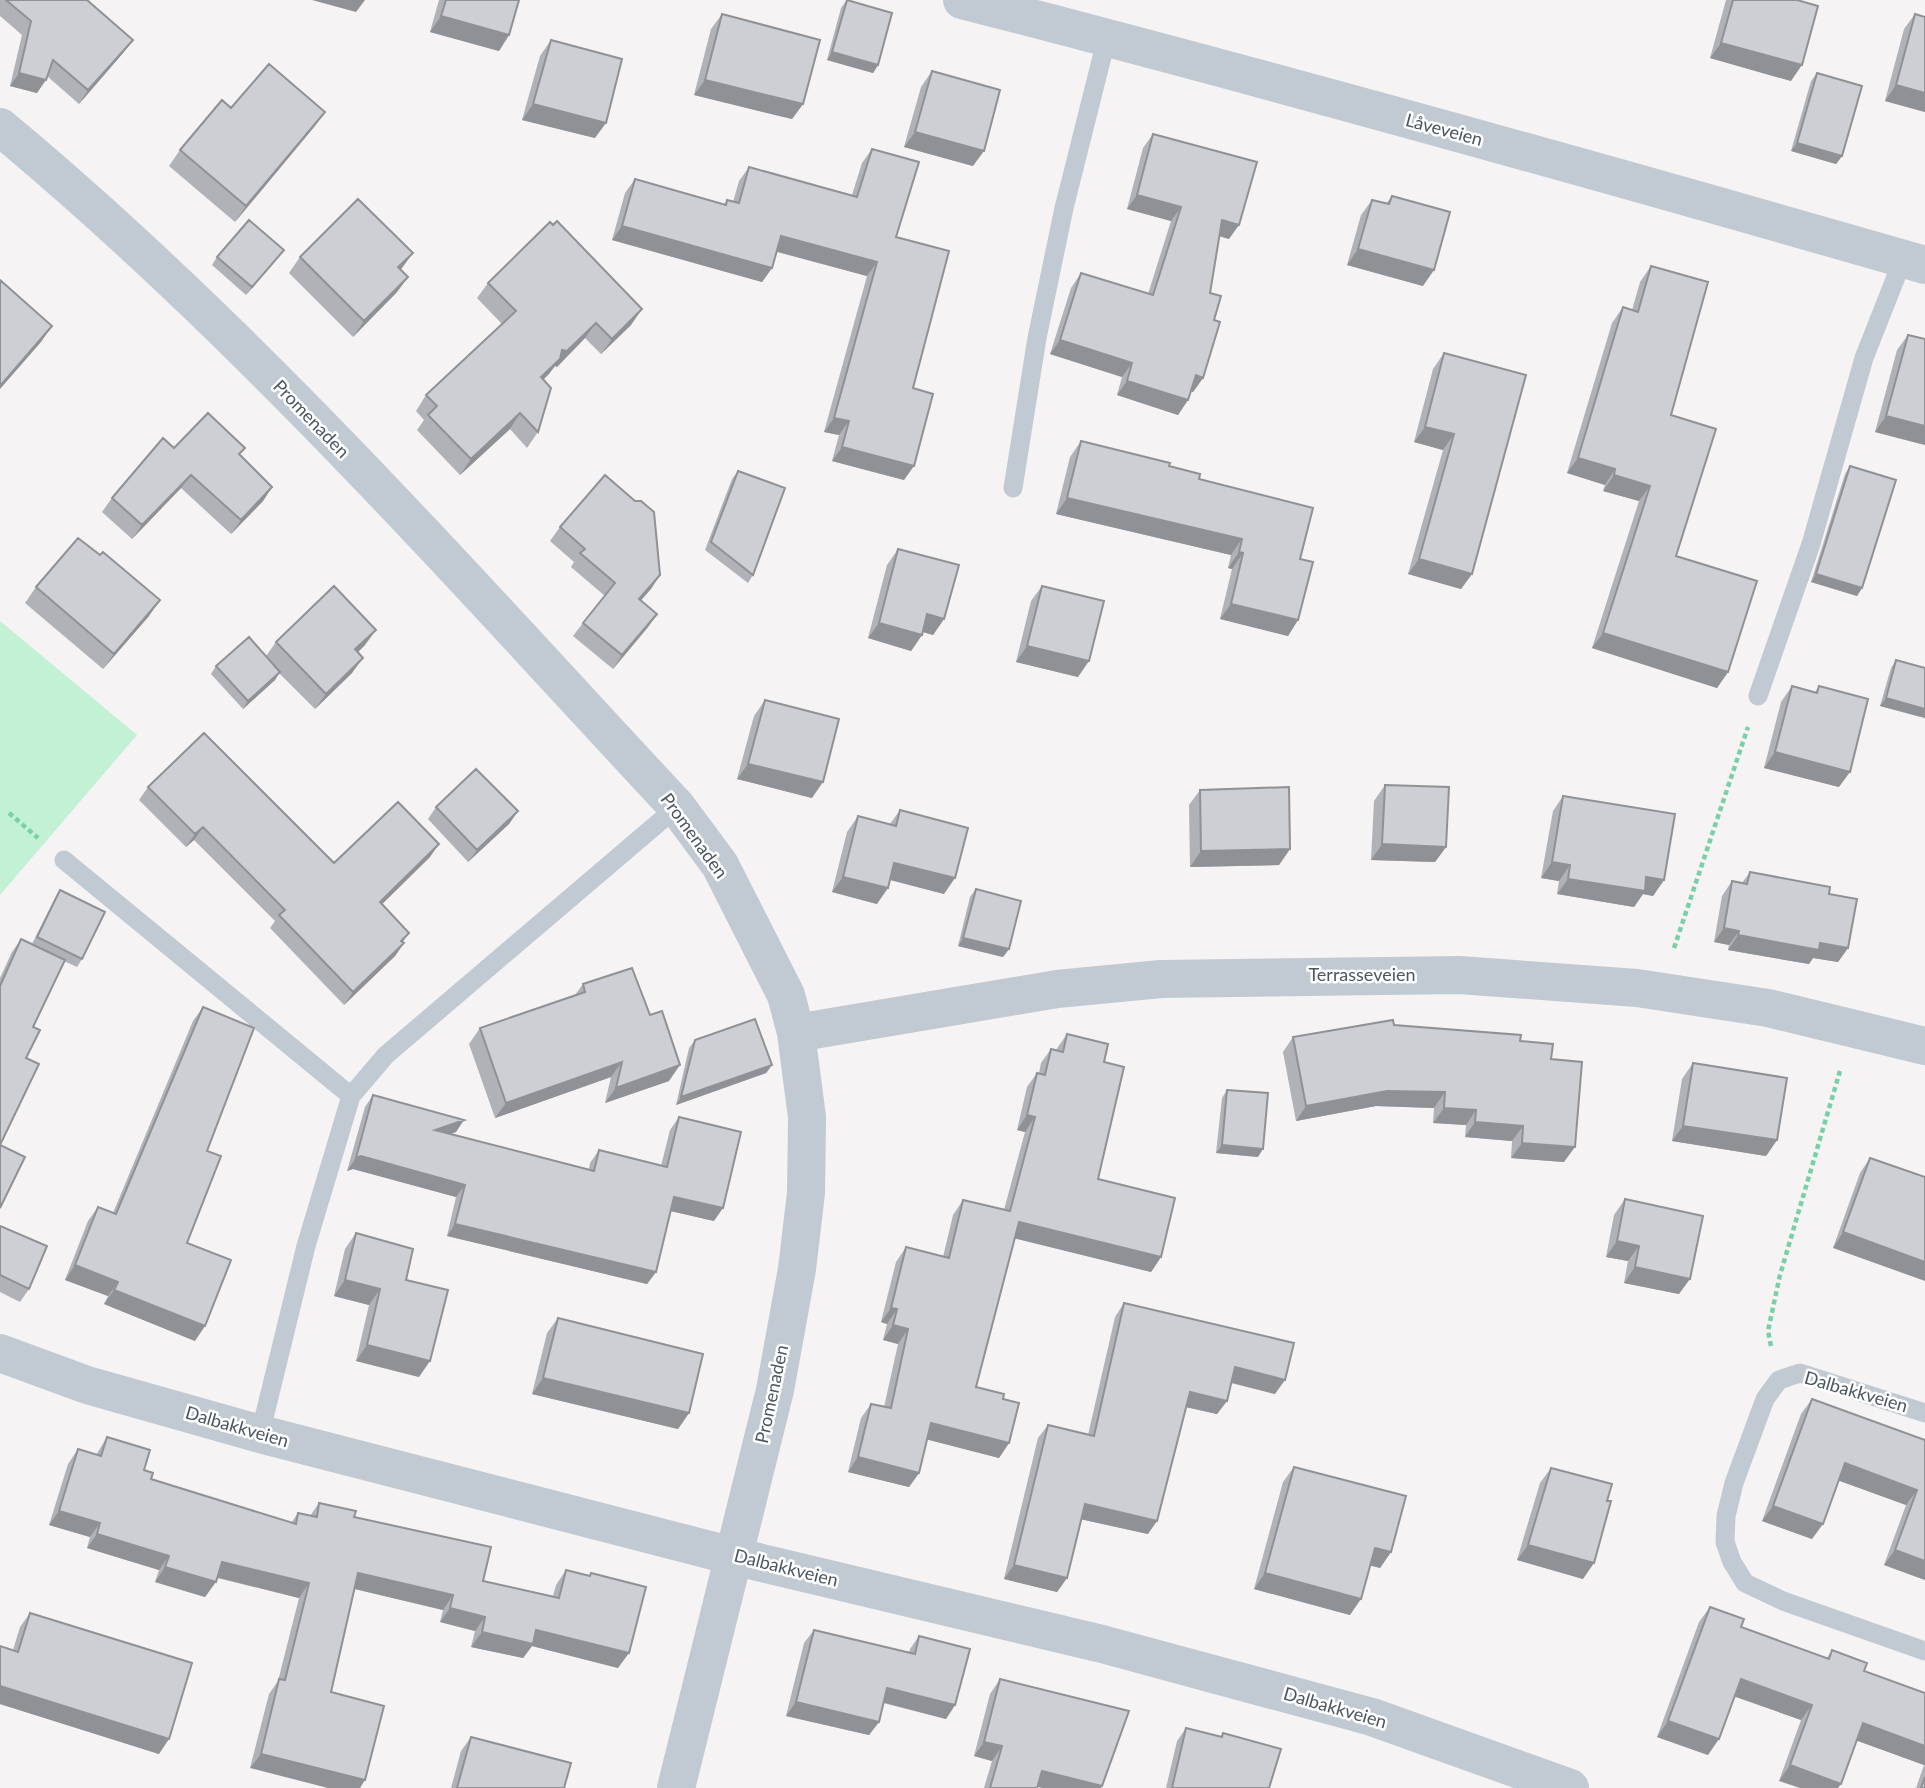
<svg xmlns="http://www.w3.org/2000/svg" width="1925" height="1788" font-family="Lato,sans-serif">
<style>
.green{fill:#c3f1d5}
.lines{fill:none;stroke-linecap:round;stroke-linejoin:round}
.path{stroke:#7ad0a6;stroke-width:4.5;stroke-dasharray:5 3.5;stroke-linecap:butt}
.service{stroke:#c1cad2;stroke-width:19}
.minor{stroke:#c1cad2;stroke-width:38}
.wall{fill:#b0b2b7}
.shaded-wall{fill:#909195}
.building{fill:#cdcfd5;stroke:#909195;stroke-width:2}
.labels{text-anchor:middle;stroke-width:5;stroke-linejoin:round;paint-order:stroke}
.street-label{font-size:18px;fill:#4a5661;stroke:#fff}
</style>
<rect width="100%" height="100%" fill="#f5f3f3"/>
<!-- green -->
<path class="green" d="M0,621L137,735L0,895Z"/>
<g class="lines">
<!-- path -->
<path class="path" d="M9,813L38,838
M1674,948L1748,727
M1771,1346L1768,1331L1780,1275L1840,1071"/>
<!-- service -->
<path class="service" d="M1013,488L1037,338L1064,208L1107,37
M1758,696L1811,544L1864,358L1903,259
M64,860L351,1096
M1925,1413L1800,1373L1779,1380L1765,1399L1734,1483L1726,1516L1725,1542L1732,1562L1745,1583L1783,1601L1925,1651
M260,1434L306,1246L351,1096L386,1055L677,807"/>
<!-- minor -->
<path class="minor" d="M962,0C1285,83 1605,173 1925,265
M0,127C246,331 459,573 677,807L720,865L786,995L796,1033L807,1117L806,1193L797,1269L775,1390L676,1788
M796,1033L1057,989L1161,979L1459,975L1637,988L1768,1008L1925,1046
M0,1353L87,1385L260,1434L733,1556L1102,1644L1372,1717L1570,1788"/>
</g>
<!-- wall -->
<path class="wall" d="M0,0H87L133,40L123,53L79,104L47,76L37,93L10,86L22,35L0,16Z
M439,0H519L509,35L499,51L430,32Z
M847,0L878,65L873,73L827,60L841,8Z
M1726,0H1797L1791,81L1710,58Z
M722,14L803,104L792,119L694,95L711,29Z
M1915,14L1925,17V112L1885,101L1904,29Z
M551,40L595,138L522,120L540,56Z
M932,71L973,166L904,147L921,87Z
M1817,73L1842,156L1836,164L1791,151L1811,81Z
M231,108L325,112L314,127L235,222L169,166L180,150Z
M1153,134L1229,239L1219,236L1210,293L1214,320L1203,378L1193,392L1191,391L1188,400L1178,415L1117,395L1122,377L1050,354L1071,288L1081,273L1148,294L1171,221L1127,209L1143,148Z
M872,149L896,237L913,388L904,480L832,461L839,435L824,432L867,276L777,252L772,268L762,282L612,240L625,193L635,179L724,205L727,200L733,202L739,181L749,167L852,195L862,163Z
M1392,196L1423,286L1347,265L1361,215L1372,200L1386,204Z
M284,250L246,295L212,265L217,257Z
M300,257L401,270L408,277L397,292L353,337L289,273Z
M1651,266L1671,415L1676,556L1728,672L1717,688L1592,648L1639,501L1603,491L1605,485L1567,473L1612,323L1623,307L1632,310L1640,282Z
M488,283L631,325L601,354L585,338L557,367L555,366L543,380L538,432L527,448L510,429L460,475L417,430L424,420L416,411L426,395L502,324L477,298Z
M1908,335L1925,339V445L1875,432L1897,350Z
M1444,353L1472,574L1461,589L1408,574L1443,450L1414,442L1433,369Z
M1081,441L1169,466L1199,479L1300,559L1298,620L1288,636L1220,619L1232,569L1228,568L1231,555L1056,514L1070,457Z
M174,448L240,455L272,487L263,501L231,534L181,488L132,539L102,512L112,498Z
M1850,466L1862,588L1857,596L1811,582L1845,474Z
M738,471L753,575L748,583L705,550L732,479Z
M560,527L660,575L641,600L657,614L648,627L613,669L573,636L583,623L605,596L571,567L574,562L550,541Z
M898,549L944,619L933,635L923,632L922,635L911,651L868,638L887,565Z
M1042,586L1078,677L1016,662L1031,601Z
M36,587L149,616L103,669L25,603Z
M276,642L365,645L358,652L352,673L315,709L279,673L275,680L243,709L211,674L216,666L266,656Z
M1896,660L1925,668V718L1880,706L1891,668Z
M1792,686L1815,692L1819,686L1839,787L1764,768L1781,702Z
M765,700L812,798L737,779L754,716Z
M1385,785L1446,847L1435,862L1371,860L1374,801Z
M148,787L334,863L430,857L382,904L409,933L403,942L404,943L395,956L344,1005L270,928L275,921L194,840L186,847L139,800Z
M1200,790L1290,849L1279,865L1190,867L1189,805Z
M1563,796L1664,880L1653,896L1643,894L1634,907L1557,894L1559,881L1541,878L1553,811Z
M436,807L518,811L509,824L468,862L428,819Z
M900,810L944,894L890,880L877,904L832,892L847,832L858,816L890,824Z
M1750,872L1829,894L1848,948L1838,962L1813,958L1809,964L1728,950L1729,945L1714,942L1722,896L1732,881L1742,883Z
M976,889L1009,949L1003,957L958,946L970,897Z
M60,890L82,959L77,967L64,961L33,1027L26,1058L0,1145V978L12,952L21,939L32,944L55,898Z
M583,984L669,1081L605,1103L611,1077L495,1118L469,1044L480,1028L575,995Z
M203,1007L207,1151L187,1243L195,1341L104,1304L108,1296L65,1280L88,1221L98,1207L113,1213L193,1021Z
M1067,1034L1104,1062L1098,1179L1161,1257L1151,1272L1015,1238L976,1387L1003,1399L1009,1443L999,1458L927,1439L919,1473L909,1487L848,1472L861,1418L871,1404L884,1407L898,1344L883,1340L887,1324L881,1322L896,1262L906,1247L943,1257L953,1215L963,1200L1004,1210L1025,1132L1017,1130L1027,1087L1037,1073H1039L1041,1063L1051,1049L1056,1050Z
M1293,1037L1520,1041L1551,1059L1564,1162L1511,1158L1512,1141L1465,1137L1466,1125L1433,1123L1434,1108L1376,1106L1296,1121L1283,1052Z
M695,1040L772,1065L766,1073L676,1105L689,1048Z
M1693,1063L1777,1140L1766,1156L1672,1141L1682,1079Z
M1227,1090L1258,1157L1216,1153L1222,1098Z
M373,1095L456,1132L450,1134L589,1169L590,1163L599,1150L661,1166L670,1130L679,1117L714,1221L671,1211L656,1272L647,1284L447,1236L456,1197L353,1169L347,1171L365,1107Z
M1870,1158L1925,1177L1833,1248L1860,1173Z
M1625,1199L1679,1294L1624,1283L1628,1261L1606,1257L1614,1215Z
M0,1226L29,1289L20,1302L0,1292Z
M356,1233L419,1377L356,1361L369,1305L334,1296L345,1249Z
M1124,1303L1275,1394L1231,1383L1227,1401L1217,1414L1186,1407L1148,1534L1081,1519L1067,1578L1057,1592L1004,1579L1038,1438L1048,1425L1088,1435L1115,1317Z
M558,1318L689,1413L678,1429L532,1394L547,1333Z
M1812,1399L1925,1440V1580L1884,1565L1906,1505L1839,1480L1812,1539L1762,1521L1801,1414Z
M107,1437L144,1470L151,1479L291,1523L298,1513L310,1516L319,1503L354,1517L483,1581L553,1596L556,1585L566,1570L588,1576L591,1573L618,1668L532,1646L523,1658L471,1647L475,1631L440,1622L443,1610L354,1589L331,1692L250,1768L269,1694L278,1681L299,1598L217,1578L205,1597L155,1582L159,1570L87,1548L90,1537L49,1525L68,1464L78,1449L96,1455Z
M1294,1467L1391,1552L1380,1568L1370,1565L1350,1615L1254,1589L1283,1482Z
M1551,1468L1583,1579L1517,1560L1540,1483Z
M1710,1607L1741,1627L1827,1658L1832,1650L1864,1671L1925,1693V1788H1916L1924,1765L1857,1740L1779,1781L1801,1720L1735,1696L1708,1755L1657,1737L1699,1622Z
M30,1613L159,1754L0,1704V1646L13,1650L20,1627Z
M814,1630L909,1653L910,1649L919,1636L955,1705L946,1719L883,1703L879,1722L869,1735L786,1716L804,1643Z
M1000,1679L1037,1787V1788H984L992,1761L974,1756L990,1694Z
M1186,1728L1220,1737L1223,1733L1269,1788H1166L1177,1741Z
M471,1737L564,1788H451L461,1751Z"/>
<!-- shaded-wall -->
<path class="shaded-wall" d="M312,0H365L356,12Z
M441,16L509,35L499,51L430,32Z
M133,40L123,53L79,104L88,90Z
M1721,43L1802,65L1791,81L1710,58Z
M832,52L878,65L873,73L827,60Z
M19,73L46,80L37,93L10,86Z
M705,80L803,104L792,119L694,95Z
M1896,85L1925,93V112L1885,101Z
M533,104L606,123L595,138L522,120Z
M325,112L314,127L235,222L246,206Z
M915,132L984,151L973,166L904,147Z
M1797,143L1842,156L1836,164L1791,151Z
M1137,195L1181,207L1171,221L1127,209Z
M1222,220L1239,225L1229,239L1212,234Z
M622,226L772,268L762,282L612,240Z
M781,236L877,262L867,276L771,250Z
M1358,249L1434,270L1423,286L1347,265Z
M284,250L278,258L246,295L252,287Z
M413,253L402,268L387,283L398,267Z
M408,277L397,292L353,337L364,321Z
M642,309L631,325L601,354L612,339Z
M596,323L585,338L557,367L555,366L549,374L530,393L562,350Z
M52,326L41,342L0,389V386Z
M1060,340L1132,363L1122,377L1050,354Z
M1196,375L1203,378L1193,392L1186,389Z
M1127,381L1188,400L1178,415L1117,395Z
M520,413L510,429L460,475L471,459Z
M1886,416L1925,426V445L1875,432Z
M834,418L849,421L839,435L824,432Z
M1425,427L1454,434L1443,450L1414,442Z
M842,447L914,466L904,480L832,461Z
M1578,458L1615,469L1605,485L1567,473Z
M191,475L181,488L132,539L142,525Z
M1614,475L1650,486L1639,501L1603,491Z
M272,487L263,501L231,534L241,520Z
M1067,498L1242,539L1231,555L1056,514Z
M1239,552L1243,553L1232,569L1228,568Z
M1419,559L1472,574L1461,589L1408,574Z
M1816,574L1862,588L1857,596L1811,582Z
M660,575L651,589L630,613L639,599Z
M160,600L149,616L103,669L114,654Z
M1231,604L1298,620L1288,636L1220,619Z
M657,614L648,627L613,669L622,655Z
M927,614L944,619L933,635L916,630Z
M879,623L922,635L911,651L868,638Z
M376,630L365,645L345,665L355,649Z
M1603,633L1728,672L1717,688L1592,648Z
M1027,646L1089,661L1078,677L1016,662Z
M363,658L352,673L315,709L326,694Z
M280,672L275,680L243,709L248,701Z
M1886,698L1925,709V718L1880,706Z
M1775,752L1850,772L1839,787L1764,768Z
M748,764L823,782L812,798L737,779Z
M518,811L509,824L468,862L477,850Z
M203,827L194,840L186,847L195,834Z
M439,844L430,857L371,915L380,902Z
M1382,844L1446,847L1435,862L1371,860Z
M1290,849L1279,865L1190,867L1201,851Z
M1552,862L1570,865L1559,881L1541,878Z
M894,863L955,878L944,894L883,878Z
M843,877L888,888L877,904L832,892Z
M1646,877L1664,880L1653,896L1643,894L1634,907L1557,894L1568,879Z
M1724,928L1739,931L1729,945L1714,942Z
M1738,935L1820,943L1848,948L1838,962L1813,958L1809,964L1728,950Z
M963,938L1009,949L1003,957L958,946Z
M404,943L395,956L344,1005L353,992Z
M622,1062L611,1077L495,1118L506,1103Z
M680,1065L669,1081L605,1103L616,1088Z
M772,1065L766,1073L676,1105L681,1097Z
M1387,1091L1445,1092L1434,1108L1376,1106L1296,1121L1306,1106Z
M1444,1108L1476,1110L1466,1125L1433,1123Z
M1027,1115L1035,1117L1025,1132L1017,1130Z
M464,1120L456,1132L426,1143L435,1130Z
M1475,1122L1523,1126L1512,1141L1465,1137Z
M1683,1126L1777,1140L1766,1156L1672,1141Z
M1522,1143L1575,1147L1564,1162L1511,1158Z
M1222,1145L1263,1149L1258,1157L1216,1153Z
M361,1156L465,1185L456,1197L353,1169L347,1171L356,1158Z
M674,1197L723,1208L714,1221L666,1210Z
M1019,1222L1161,1257L1151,1272L1009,1237Z
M455,1224L656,1272L647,1284L447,1236Z
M1843,1232L1925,1262V1281L1833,1248Z
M1617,1241L1639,1246L1628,1261L1606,1257Z
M75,1265L118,1282L108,1296L65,1280Z
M1635,1267L1690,1279L1679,1294L1624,1283Z
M345,1280L380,1289L369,1305L334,1296Z
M114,1290L205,1326L195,1341L104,1304Z
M891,1308L897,1309L887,1324L881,1322Z
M893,1325L908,1329L898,1344L883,1340Z
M367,1345L430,1361L419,1377L356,1361Z
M1235,1367L1285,1380L1275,1394L1225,1381Z
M543,1378L689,1413L678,1429L532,1394Z
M1190,1392L1227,1401L1217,1414L1181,1406Z
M931,1423L1009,1443L999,1458L921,1438Z
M858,1457L919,1473L909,1487L848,1472Z
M1845,1463L1917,1490L1906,1505L1834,1479Z
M1085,1504L1157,1521L1148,1534L1075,1518Z
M1773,1506L1823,1524L1812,1539L1762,1521Z
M59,1511L100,1523L90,1537L49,1525Z
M97,1534L169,1556L159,1570L87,1548Z
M1528,1545L1594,1563L1583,1579L1517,1560Z
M1375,1548L1391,1552L1380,1568L1364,1564Z
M1895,1550L1925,1561V1580L1884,1565Z
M222,1562L309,1583L299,1598L212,1576Z
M1014,1565L1067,1578L1057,1592L1004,1579Z
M165,1567L216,1582L205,1597L155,1582Z
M358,1573L453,1595L443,1610L347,1587Z
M1265,1573L1361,1599L1350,1615L1254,1589Z
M450,1608L485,1617L475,1631L440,1622Z
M536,1630L629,1653L618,1668L532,1646L523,1658L471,1647L482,1632Z
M1741,1679L1812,1705L1801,1720L1730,1695Z
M0,1686L169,1739L159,1754L0,1704Z
M887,1688L955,1705L946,1719L878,1701Z
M796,1702L879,1722L869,1735L786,1716Z
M1668,1721L1719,1739L1708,1755L1657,1737Z
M1863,1723L1925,1746V1764L1924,1765L1852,1739Z
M984,1742L1002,1746L992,1761L974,1756Z
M261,1754L365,1780L360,1788H328L250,1768Z
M1790,1765L1841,1784L1838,1788H1800L1779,1781Z
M1042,1771L1102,1786L1101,1788H1042L1031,1785Z"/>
<!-- building -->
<path class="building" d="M6,0H87L133,40L88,90L53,60L46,80L19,73L31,21Z
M446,0H519L509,35L441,16Z
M847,0L892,13L878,65L832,52Z
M1733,0H1797L1818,6L1802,65L1721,43Z
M722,14L820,40L803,104L705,80Z
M1915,14L1925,17V93L1896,85Z
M551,40L622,59L606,123L533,104Z
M269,64L325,112L246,206L180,150L222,100L231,108Z
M932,71L1000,90L984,151L915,132Z
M1817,73L1862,86L1842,156L1797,143Z
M1153,134L1257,162L1239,225L1222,220L1210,293L1221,296L1214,320L1220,322L1203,378L1196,375L1188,400L1127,381L1132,363L1060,340L1081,273L1153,295L1181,207L1137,195Z
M872,149L919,162L896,237L949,251L913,388L933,394L914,466L842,447L849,421L834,418L877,262L781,236L772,268L622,226L635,179L726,205L727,200L739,203L749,167L857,197Z
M1392,196L1450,212L1434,270L1358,249L1372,200L1389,204Z
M358,199L413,253L398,267L408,277L364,321L300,257Z
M249,220L284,250L252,287L217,257Z
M557,221L642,309L612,339L596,323L567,351L562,350L560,359L541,377L551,388L538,432L520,413L471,459L428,415L437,406L426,395L516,311L488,283L550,222L553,225Z
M1651,266L1708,282L1671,415L1716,429L1676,556L1757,581L1728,672L1603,633L1650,486L1614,475L1615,469L1578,458L1623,307L1638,312Z
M0,280L52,326L0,386Z
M1908,335L1925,339V426L1886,416Z
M1444,353L1526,375L1472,574L1419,559L1454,434L1425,427Z
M208,413L245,448L239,454L272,487L241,520L191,475L142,525L112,498L163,438L174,448Z
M1081,441L1170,463L1169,466L1200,474L1199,479L1313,508L1300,559L1313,562L1298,620L1231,604L1243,553L1239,552L1242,539L1067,498Z
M1850,466L1896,480L1862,588L1816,574Z
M738,471L785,488L753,575L711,542Z
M605,475L635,501H641L654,512L660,575L639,599L657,614L622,655L583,623L615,583L580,553L585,549L560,527Z
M78,538L100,555L103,552L160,600L114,654L36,587Z
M898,549L959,565L944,619L927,614L922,635L879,623Z
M334,586L376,630L355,649L363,658L326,694L276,642Z
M1042,586L1104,601L1089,661L1027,646Z
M249,637L280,672L248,701L216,666Z
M1896,660L1925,668V709L1886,698Z
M1792,686L1817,693L1819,686L1868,699L1850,772L1775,752Z
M765,700L839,719L823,782L748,764Z
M204,733L334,863L398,802L439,844L380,902L409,933L401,941L404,943L353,992L279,915L285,910L203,827L195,834L148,787Z
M476,769L518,811L477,850L436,807Z
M1385,785L1449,787L1446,847L1382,844Z
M1289,787L1290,849L1201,851L1200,790Z
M1563,796L1675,814L1664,880L1646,877L1645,891L1568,879L1570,865L1552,862Z
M900,810L968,828L955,878L894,863L888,888L843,877L858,816L896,826Z
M1750,872L1830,887L1829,894L1857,899L1848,948L1820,943L1819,950L1738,935L1739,931L1724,928L1732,881L1747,884Z
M976,889L1021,901L1009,949L963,938Z
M60,890L105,912L82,959L37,937Z
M21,939L65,960L33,1027L40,1030L26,1058L39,1064L0,1145V986Z
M632,968L650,1015L662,1011L680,1065L616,1088L622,1062L506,1103L480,1028L585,992L583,984Z
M203,1007L254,1028L207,1151L221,1156L187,1243L231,1260L205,1326L114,1290L118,1282L75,1265L98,1207L116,1214Z
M755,1019L772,1065L681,1097L695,1040Z
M1393,1020L1394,1025L1521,1035L1520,1041L1553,1044L1551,1059L1582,1062L1575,1147L1522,1143L1523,1126L1475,1122L1476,1110L1444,1108L1445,1092L1387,1091L1306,1106L1293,1037Z
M1067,1034L1108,1044L1104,1062L1124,1067L1098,1179L1175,1198L1161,1257L1019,1222L976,1387L1004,1394L1003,1399L1019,1403L1009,1443L931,1423L919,1473L858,1457L871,1404L891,1408L908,1329L893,1325L897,1309L891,1308L906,1247L949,1258L963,1200L1010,1211L1035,1117L1027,1115L1037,1073L1045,1075L1051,1049L1063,1052Z
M1693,1063L1787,1078L1777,1140L1683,1126Z
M1227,1090L1268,1093L1263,1149L1222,1145Z
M373,1095L464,1120L435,1130L594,1171L599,1150L667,1167L679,1117L741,1132L723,1208L674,1197L656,1272L455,1224L465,1185L361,1156L356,1158Z
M0,1145L25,1157L0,1208Z
M1870,1158L1925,1177V1262L1843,1232Z
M1625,1199L1703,1216L1690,1279L1635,1267L1639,1246L1617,1241Z
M0,1226L47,1246L29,1289L0,1275Z
M356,1233L413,1249L406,1280L448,1290L430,1361L367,1345L380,1289L345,1280Z
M1124,1303L1294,1343L1285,1380L1235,1367L1227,1401L1190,1392L1157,1521L1085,1504L1067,1578L1014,1565L1048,1425L1094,1436Z
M558,1318L703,1354L689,1413L543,1378Z
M1812,1399L1925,1440V1561L1895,1550L1917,1490L1845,1463L1823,1524L1773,1506Z
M107,1437L150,1450L144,1470L153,1473L151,1479L296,1524L298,1513L317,1517L319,1503L356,1511L354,1517L491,1547L483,1581L559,1598L566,1570L590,1576L591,1573L646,1587L629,1653L536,1630L533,1644L482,1632L485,1617L450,1608L453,1595L358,1573L331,1692L384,1706L365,1780L261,1754L279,1679L285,1680L309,1583L222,1562L216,1582L165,1567L169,1556L97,1534L100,1523L59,1511L78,1449L101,1456Z
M1294,1467L1406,1496L1391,1552L1375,1548L1361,1599L1265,1573Z
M1551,1468L1612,1484L1607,1501H1611L1594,1563L1528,1545Z
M1710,1607L1744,1619L1741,1627L1829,1659L1832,1650L1867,1663L1864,1671L1925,1693V1746L1863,1723L1841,1784L1790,1765L1812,1705L1741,1679L1719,1739L1668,1721Z
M30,1613L192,1663L169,1739L0,1686V1646L18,1652Z
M814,1630L915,1654L919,1636L970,1649L955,1705L887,1688L879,1722L796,1702Z
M1000,1679L1129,1711L1102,1786L1042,1771L1037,1788H990L1002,1746L984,1742Z
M1186,1728L1222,1737L1223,1733L1281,1749L1269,1788H1172Z
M471,1737L571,1763L564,1788H457Z
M1925,1777V1788H1921Z"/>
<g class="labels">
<!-- street labels -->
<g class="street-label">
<text transform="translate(1444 130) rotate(15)" y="6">Låveveien</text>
<text transform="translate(311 419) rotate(46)" y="6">Promenaden</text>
<text transform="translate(694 836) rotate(54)" y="6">Promenaden</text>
<text x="1362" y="981">Terrasseveien</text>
<text transform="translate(1856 1392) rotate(16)" y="6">Dalbakkveien</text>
<text transform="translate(772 1394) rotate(-78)" y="6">Promenaden</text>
<text transform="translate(237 1427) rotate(16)" y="6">Dalbakkveien</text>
<text transform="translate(786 1568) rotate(14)" y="6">Dalbakkveien</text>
<text transform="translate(1335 1708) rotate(16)" y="6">Dalbakkveien</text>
</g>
</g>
</svg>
